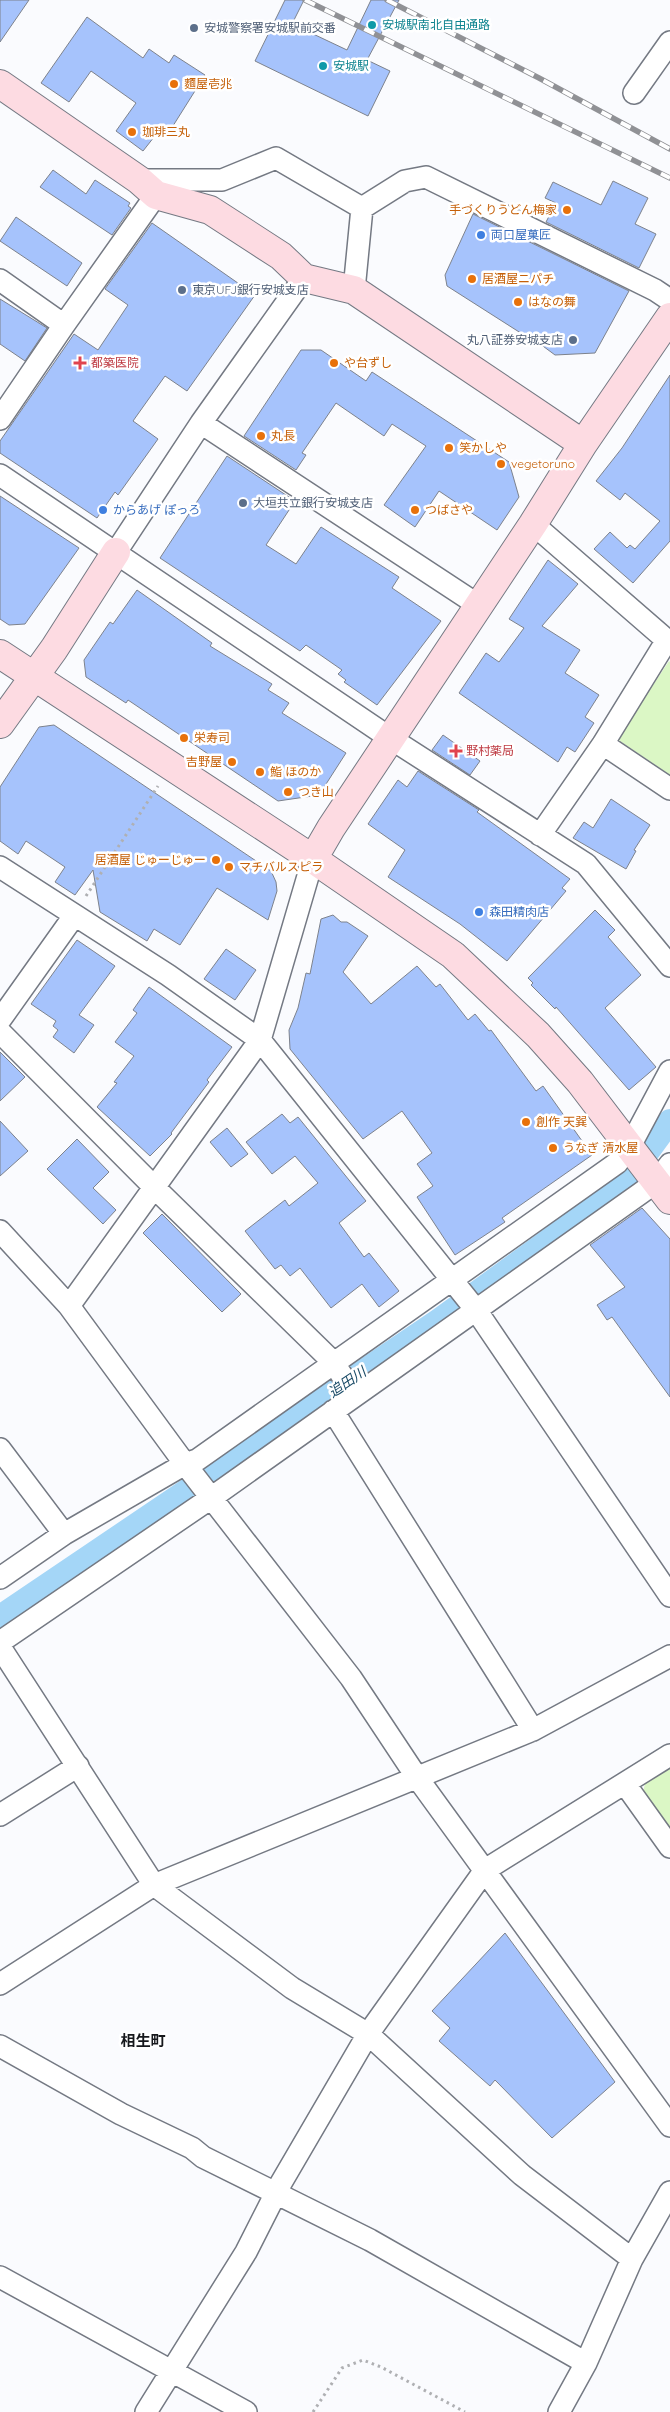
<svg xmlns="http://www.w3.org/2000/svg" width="670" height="2412" font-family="Quicksand,'Noto Sans JP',sans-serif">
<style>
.green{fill:#dbf7c5}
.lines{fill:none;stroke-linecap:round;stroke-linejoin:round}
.canal{stroke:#a4d6f7;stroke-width:24}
.building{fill:#a6c3fc;stroke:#7d828c}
.street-casing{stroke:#747983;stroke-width:24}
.secondary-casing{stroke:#747983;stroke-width:30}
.path{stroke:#afb0b3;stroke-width:3;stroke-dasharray:2.5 4;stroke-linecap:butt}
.street{stroke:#fff;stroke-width:21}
.secondary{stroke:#fddbe2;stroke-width:28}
.rail-casing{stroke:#909195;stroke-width:5.5}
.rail{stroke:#fff;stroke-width:4;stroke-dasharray:11;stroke-linecap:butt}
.culture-dot{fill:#0f9aa8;stroke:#fff;stroke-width:2}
.service-dot{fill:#5c6f8a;stroke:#fff;stroke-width:2}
.food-dot{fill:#e8710a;stroke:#fff;stroke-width:2}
.shop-dot{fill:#3f7fe0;stroke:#fff;stroke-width:2}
.health-dot{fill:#e0444e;stroke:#fff;stroke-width:2}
.labels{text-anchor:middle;stroke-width:5;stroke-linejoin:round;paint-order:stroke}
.culture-label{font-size:12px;fill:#0d838f;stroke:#fff;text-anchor:start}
.service-label{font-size:12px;fill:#4e5e75;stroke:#fff;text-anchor:start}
.food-label{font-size:12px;fill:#c56008;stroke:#fff;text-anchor:start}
.shop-label{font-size:12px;fill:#366cbe;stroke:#fff;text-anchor:start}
.health-label{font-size:12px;fill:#be3a42;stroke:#fff;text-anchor:start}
.water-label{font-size:14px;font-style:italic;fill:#1b4c68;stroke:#fff}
.quarter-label{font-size:15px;font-weight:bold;fill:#16181c;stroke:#fff}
</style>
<rect width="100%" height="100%" fill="#fafbfe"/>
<!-- green -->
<path class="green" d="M669,661L670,662V775L617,739Z
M670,1767V1830L643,1793L645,1783Z"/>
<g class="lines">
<!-- canal -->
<path class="canal" d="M0,1617L438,1321L622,1187L670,1121"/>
</g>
<!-- building -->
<path class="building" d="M0,0H29L0,42Z
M285,0H304L292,24L347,50L371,0H399L367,60L390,71L368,116L255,61Z
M87,17L143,58L149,49L169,63L174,55L205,75L166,137L158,132L143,151L116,131L136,103L91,71L69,102L41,83Z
M53,170L86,194L95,180L130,203L128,206L131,208L112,235L40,187Z
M613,181L648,198L635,224L656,234L639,268L546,222L556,203L545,198L553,182L601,205Z
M473,214L629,291L595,353L555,355L528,335L527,337L447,286L445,275Z
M16,217L82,263L67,286L0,241Z
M152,223L255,295L187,391L165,376L133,421L158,439L118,495L115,492L97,518L0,453V441L74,334L98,350L128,305L105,289Z
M0,299L47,328L25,361L0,344Z
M301,350H321L366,381L372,372L509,462L519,497L497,530L439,491L415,527L384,505L426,446L392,424L384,436L336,403L302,453L306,455L296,470L244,436Z
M670,375V541L633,583L594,549L610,532L627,548L630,545L635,549L660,521L625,493L620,500L596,481L622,448Z
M227,456L295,501L266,545L296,564L321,527L399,577L392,588L441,621L377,705L344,682L346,680L338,674L342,670L306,645L300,651L160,558Z
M0,496L79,548L25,624L9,625L0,619Z
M548,560L578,584L542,626L580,650L565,673L599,695L585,717L594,723L575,752L567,747L558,762L459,693L486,653L499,662L524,628L509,619Z
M137,590L212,643L210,646L272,684L268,690L289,703L282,713L346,753L319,795L278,801L128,700L126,703L86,677L84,660L110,622L113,624Z
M54,725L271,871L276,882L277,891L268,920L217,888L180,945L154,929L147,941L100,912L93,870L75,895L55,882L65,867L26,841L18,854L0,841V787L39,727Z
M443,735L480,761L470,775L432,750Z
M418,771L479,810L477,812L570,879L562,888L566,891L507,961L460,924L388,877L405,850L368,824L398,780L407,787Z
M611,799L650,825L634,850L636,851L626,869L573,838L584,822L593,828Z
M595,910L615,930L608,937L641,975L605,1008L656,1067L629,1090L556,1007L555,1009L531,985L533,983L528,978Z
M333,915L341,922H347L368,936L343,972L371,1004L417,966L436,987L440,984L468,1020L475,1014L489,1031L491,1030L536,1091L543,1086L592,1155L502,1218L505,1222L455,1255L417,1197L433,1186L417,1164L432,1153L402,1111L363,1139L290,1049L289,1030L298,1008L306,973L310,974L321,919Z
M77,940L115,966L79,1015L94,1025L74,1053L53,1037L58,1030L53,1026L56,1021L31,1004Z
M226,949L256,970L235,1000L204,979Z
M149,987L232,1047L207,1080L209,1082L171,1133L172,1134L150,1156L97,1107L117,1083L114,1082L134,1056L115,1042L137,1013L133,1010Z
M0,1052L25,1077L0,1101Z
M282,1114L290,1123L298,1117L366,1201L339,1223L364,1257L369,1253L399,1291L379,1307L362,1284L331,1308L300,1268L290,1276L281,1265L275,1269L245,1231L285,1200L289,1206L318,1183L295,1156L272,1174L246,1142Z
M0,1121L28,1151L0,1176Z
M227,1128L248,1154L231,1167L210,1142Z
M77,1139L109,1172L93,1188L116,1210L103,1224L47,1169Z
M642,1208L670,1239V1397L612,1317L607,1320L597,1305L625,1287L590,1245Z
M162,1214L241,1294L222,1312L143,1233Z
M505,1933L615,2082L552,2138L495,2080L490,2086L439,2041L450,2028L432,2011Z"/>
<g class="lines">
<!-- street casing -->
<g class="street-casing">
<path id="street" d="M634,93L670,42
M139,180H222L276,158L362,208L354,290
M362,208L405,181L426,177L655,290L670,300
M0,280L64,325
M0,419L64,325L156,195
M201,423L478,605
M0,475L390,738L586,864L670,966
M533,524L670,643
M116,552L201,423L304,278
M603,744L670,789
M540,835L603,744L667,640
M0,867L168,975L260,1040L476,1310L670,1596
M0,1020L74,916
M0,1032L162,1195L333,1362L355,1395
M0,1231L69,1306L185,1464L351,1678L416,1776L670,2126
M69,1306L260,1040L313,859
M333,1411L533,1730
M0,1449L64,1534
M0,1578L64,1534L185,1464L197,1460L617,1163L630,1146L670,1071
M0,1642L211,1498L641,1193L656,1182L670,1164
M0,1647L154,1885L292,1988L368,2034L522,2175L632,2259
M625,1784L670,1847
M0,1815L78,1766
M0,1984L154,1885L533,1730L670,1656
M0,2046L121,2114L192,2148L203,2157L370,2240L586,2363
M0,2277L246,2412
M146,2412L246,2252L281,2183L368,2034L485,1870L670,1755
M559,2412L586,2363L632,2259L670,2192"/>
</g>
<!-- secondary casing -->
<g class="secondary-casing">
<path id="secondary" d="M0,84L139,180L156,195L210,210L281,256L304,278L354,290L583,444
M0,654L313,859L453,955L538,1035L580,1082L670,1200
M0,724L54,649L116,552
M313,859L331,828L533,524L583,444L670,317"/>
</g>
<!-- path -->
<path class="path" d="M86,896L158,786
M313,2412L342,2368L363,2360L381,2367L465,2412"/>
<!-- street -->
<use href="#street" class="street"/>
<!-- secondary -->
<use href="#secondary" class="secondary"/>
<!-- rail casing -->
<g class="rail-casing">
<path id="rail" d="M305,0L670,178
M387,0L539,78L670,149"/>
</g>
<!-- rail -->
<use href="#rail" class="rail"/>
</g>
<!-- markers -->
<g class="culture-dot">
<circle cx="372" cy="25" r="5"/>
<circle cx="323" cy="66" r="5"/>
</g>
<g class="service-dot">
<circle cx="194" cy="28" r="5"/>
<circle cx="182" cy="290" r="5"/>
<circle cx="573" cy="340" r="5"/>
<circle cx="243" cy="503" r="5"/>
</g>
<g class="food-dot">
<circle cx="174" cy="84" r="5"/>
<circle cx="132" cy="132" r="5"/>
<circle cx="567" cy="210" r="5"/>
<circle cx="472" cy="279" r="5"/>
<circle cx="518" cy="302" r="5"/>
<circle cx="334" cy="363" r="5"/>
<circle cx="261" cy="436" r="5"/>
<circle cx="449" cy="448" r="5"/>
<circle cx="501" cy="464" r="5"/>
<circle cx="415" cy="510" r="5"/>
<circle cx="184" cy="738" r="5"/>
<circle cx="232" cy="762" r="5"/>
<circle cx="260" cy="772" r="5"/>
<circle cx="288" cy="792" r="5"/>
<circle cx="216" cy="860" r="5"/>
<circle cx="229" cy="867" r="5"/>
<circle cx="526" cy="1122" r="5"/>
<circle cx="553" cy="1148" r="5"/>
</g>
<g class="shop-dot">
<circle cx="481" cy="235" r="5"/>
<circle cx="103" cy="510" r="5"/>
<circle cx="479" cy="912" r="5"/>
</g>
<g class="health-dot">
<path d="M77.5 355.5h5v5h5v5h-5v5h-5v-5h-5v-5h5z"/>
<path d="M453.5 743.5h5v5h5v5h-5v5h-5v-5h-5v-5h5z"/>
</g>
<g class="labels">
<!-- culture labels -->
<g class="culture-label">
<text x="382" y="29">安城駅南北自由通路</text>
<text x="333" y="70">安城駅</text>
</g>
<!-- service labels -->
<g class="service-label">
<text x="204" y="32">安城警察署安城駅前交番</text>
<text x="192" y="294">東京UFJ銀行安城支店</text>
<text x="563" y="344" text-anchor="end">丸八証券安城支店</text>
<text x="253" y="507">大垣共立銀行安城支店</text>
</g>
<!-- food labels -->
<g class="food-label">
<text x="184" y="88">麵屋壱兆</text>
<text x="142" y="136">珈琲三丸</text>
<text x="557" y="214" text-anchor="end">手づくりうどん梅家</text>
<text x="482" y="283">居酒屋ニパチ</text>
<text x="528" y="306">はなの舞</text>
<text x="344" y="367">や台ずし</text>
<text x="271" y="440">丸長</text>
<text x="459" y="452">笑かしや</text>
<text x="511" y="468">vegetoruno</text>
<text x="425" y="514">つばさや</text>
<text x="194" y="742">栄寿司</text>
<text x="222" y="766" text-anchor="end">吉野屋</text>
<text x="270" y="776">鮨 ほのか</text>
<text x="298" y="796">つき山</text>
<text x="206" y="864" text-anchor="end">居酒屋 じゅーじゅー</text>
<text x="239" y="871">マチバルスピラ</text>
<text x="536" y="1126">創作 天巽</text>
<text x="563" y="1152">うなぎ 清水屋</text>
</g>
<!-- shop labels -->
<g class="shop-label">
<text x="491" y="239">両口屋菓匠</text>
<text x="113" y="514">からあげ ぽっろ</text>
<text x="489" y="916">森田精肉店</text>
</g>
<!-- health labels -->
<g class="health-label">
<text x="91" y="367">都築医院</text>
<text x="466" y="755">野村薬局</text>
</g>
<!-- water labels -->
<g class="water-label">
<text transform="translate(347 1382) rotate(-34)" y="5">追田川</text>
</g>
<!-- quarter labels -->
<g class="quarter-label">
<text x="143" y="2046">相生町</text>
</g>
</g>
</svg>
